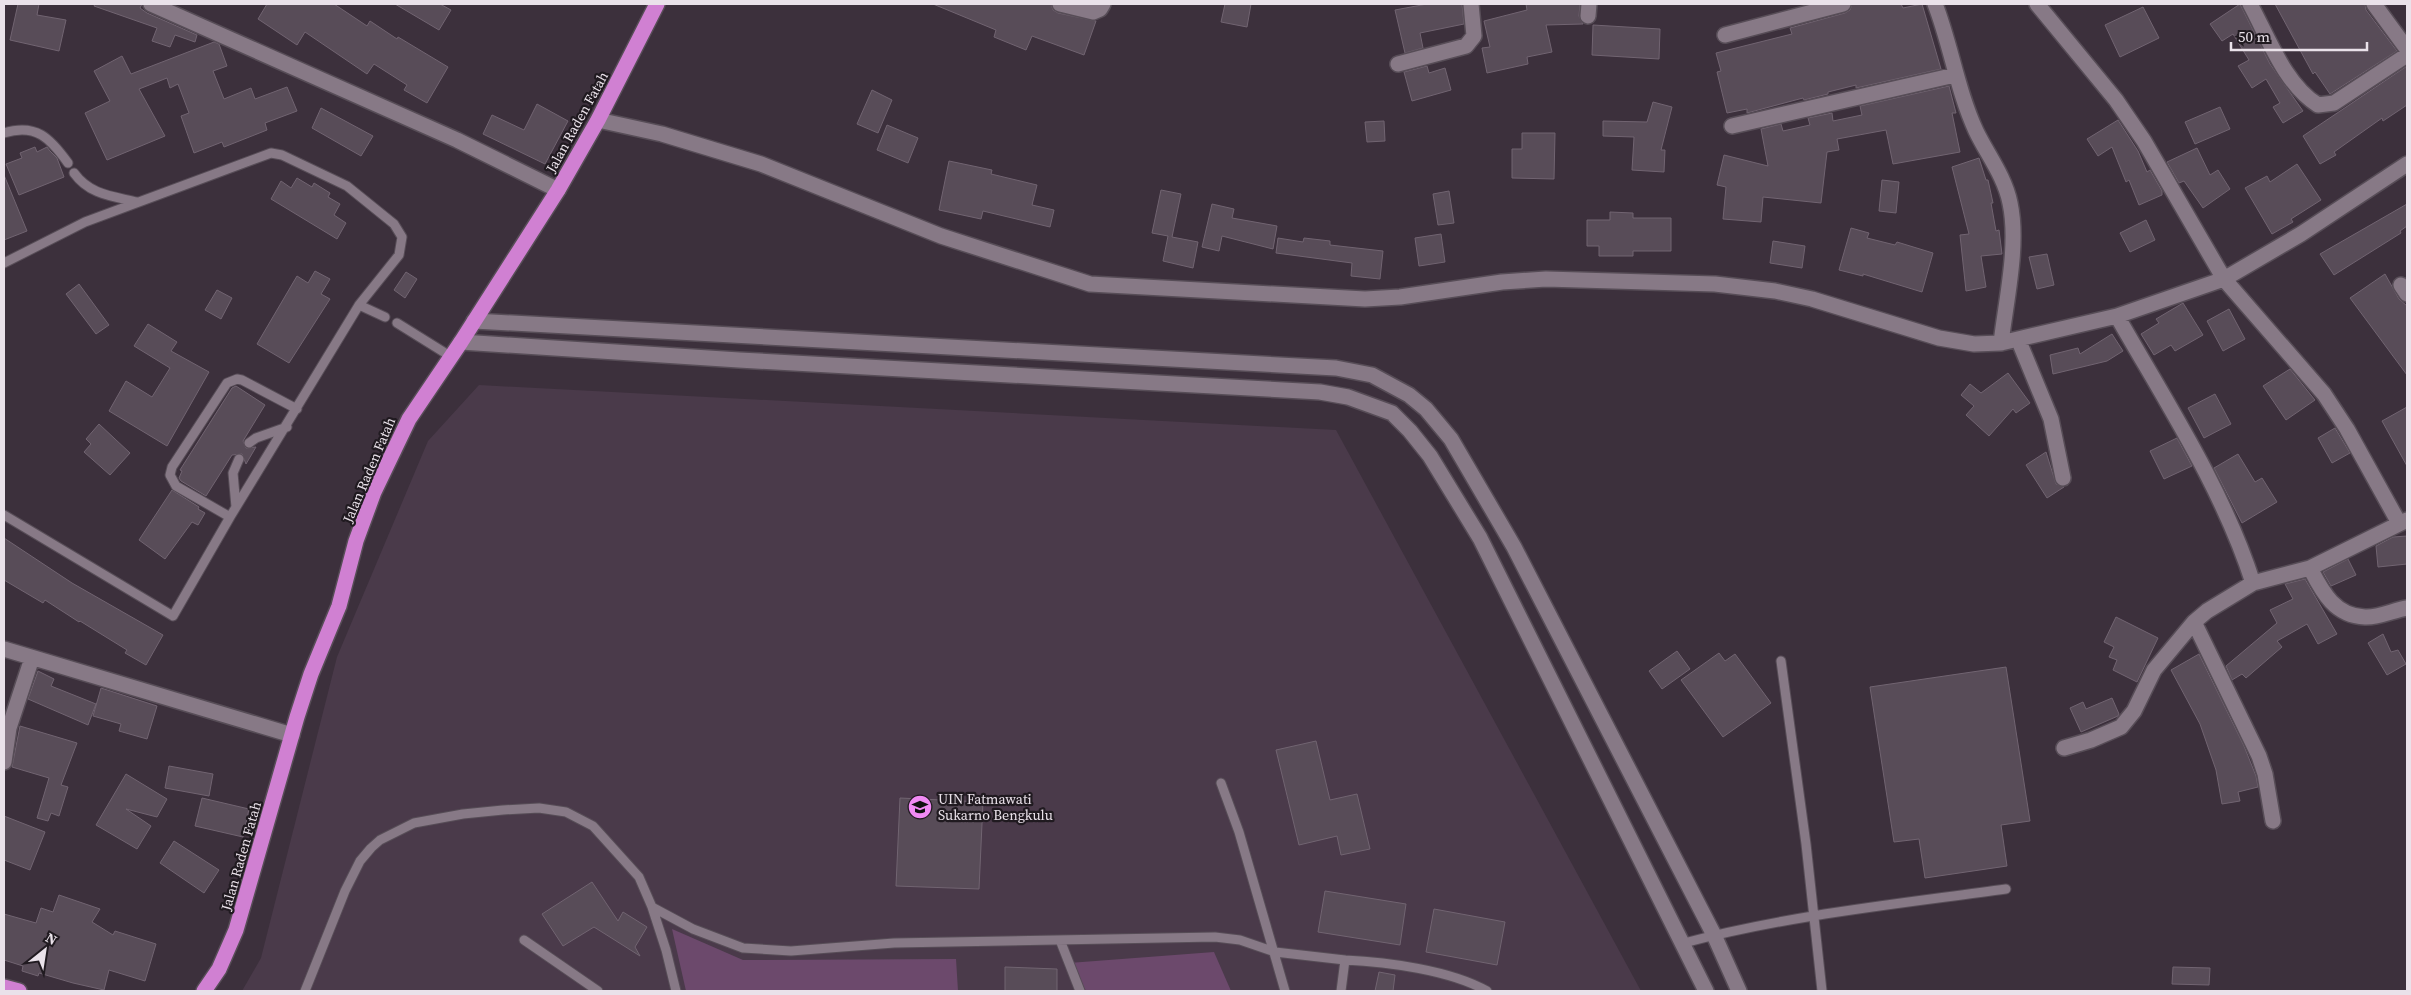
<svg xmlns="http://www.w3.org/2000/svg" width="2411" height="995" font-family="'Source Serif 4',serif">
<style>
.built{fill:#4a3a4a}
.green{fill:#6c496c}
.building{fill:#584c58;stroke:#716471}
.lines{fill:none;stroke-linecap:round;stroke-linejoin:round}
.lane-casing{stroke:#574d57;stroke-width:11}
.street-casing{stroke:#574d57;stroke-width:18}
.highway-casing{stroke:#574d57;stroke-width:18}
.lane{stroke:#877986;stroke-width:9}
.street{stroke:#877986;stroke-width:15}
.highway{stroke:#d080d2;stroke-width:15}
.labels{text-anchor:middle;stroke-width:4.5;stroke-linejoin:round;paint-order:stroke}
.street-label{font-size:14px;fill:#eae2ea;stroke:#201a20}
.poi-label{font-size:14px;fill:#eae2ea;stroke:#201a20;text-anchor:start}
</style>
<rect width="100%" height="100%" fill="#3c303c"/>
<!-- built -->
<path class="built" d="M479,385L1336,430L1641,991H242L261,958L337,657L428,441Z"/>
<!-- green -->
<path class="green" d="M672,929L743,960L956,959L958,991H686Z
M1214,952L1231,991H1086L1069,963Z"/>
<!-- building -->
<path class="building" d="M18,4H39L37,15L66,20L59,51L10,40Z
M95,4H142L140,8L147,13L197,35L195,42L175,35L170,47L152,41L157,28L94,6Z
M267,4H334L367,26L370,21L397,39L398,37L448,67L427,103L404,90L407,85L374,64L367,74L305,32L297,45L258,19Z
M395,4H440L451,10L439,30Z
M933,4H1051L1053,10L1058,13L1096,21L1084,55L1032,36L1026,50L994,37L996,30Z
M1225,4H1251L1247,27L1221,22Z
M1427,4H1462L1464,24L1420,33L1423,48L1405,53L1395,10Z
M1526,4H1580L1579,16L1583,24L1546,25L1552,52L1527,57L1528,64L1487,73L1482,48L1490,47L1484,21L1527,10Z
M1852,4H1901L1903,8L1922,4L1941,69L1856,88V85L1828,92V94L1804,100L1803,98L1747,113V109L1727,113L1717,72L1721,71L1716,53L1792,34L1790,28L1845,13L1850,10Z
M2240,4L2270,64L2303,111L2283,123L2273,107L2280,103L2266,79L2252,88L2238,66L2249,60L2233,34L2222,41L2210,24Z
M2275,4H2365L2366,10L2397,51L2330,94L2315,72L2313,74Z
M2143,7L2159,38L2120,57L2105,25Z
M1593,25L1660,29L1659,59L1592,55Z
M214,42L219,44L227,66L213,71L224,99L251,88L255,99L287,87L297,111L265,123L267,130L224,147L222,142L194,153L181,116L189,113L178,84L170,88L167,78L139,89L165,136L107,160L85,113L110,101L94,71L122,56L131,74Z
M1427,66L1429,73L1445,68L1451,90L1412,101L1404,72Z
M2407,66V105L2383,121L2382,118L2334,152L2336,155L2320,164L2303,136Z
M1949,86L1956,113H1952L1960,152L1893,164L1886,130L1837,139L1839,150L1827,152L1821,203L1763,197L1761,222L1723,219L1726,187L1717,185L1724,155L1768,166L1761,129L1781,124L1783,131L1810,125L1808,118L1832,113L1833,121L1862,115L1860,106Z
M872,90L892,100L878,133L857,124Z
M1653,102L1672,107L1661,150H1665L1664,172L1632,170L1634,137L1603,136V121L1647,122Z
M537,104L568,121L545,164L483,134L492,115L524,130Z
M2220,107L2230,129L2195,144L2185,122Z
M321,108L373,136L361,156L312,128Z
M2118,120L2138,151L2147,172L2150,170L2162,191V195L2139,205L2129,180L2126,182L2112,147L2098,156L2087,139Z
M1384,121L1385,141L1367,142L1365,122Z
M887,125L918,138L908,163L877,150Z
M1522,133H1555L1554,179L1512,178V149H1522Z
M35,147L37,152L47,147L50,151L57,158L64,177L19,195L6,164L22,158L20,153Z
M2197,148L2210,175L2218,170L2230,189L2203,208L2184,181L2179,183L2167,162Z
M1979,158L1986,180H1988L1993,203H1991L1996,231L1999,230L2002,254L1981,256L1986,287L1966,291L1960,235L1969,234L1952,167Z
M949,161L992,170L991,174L1037,185L1032,205L1054,210L1050,227L983,211L981,219L939,210Z
M2297,164L2321,200L2291,219L2293,222L2272,234L2245,188L2267,176L2270,182Z
M4,175L27,231L4,240Z
M297,178L312,187L314,183L330,193L328,197L340,204L334,215L346,223L337,239L271,199L281,181L291,188Z
M1882,180L1899,182L1896,213L1879,211Z
M1161,190L1181,194L1172,237L1198,242L1193,268L1163,261L1168,236L1152,233Z
M1449,191L1454,223L1438,225L1433,194Z
M1212,204L1234,209L1232,218L1277,226L1273,249L1222,236L1219,251L1202,247Z
M2407,204V226L2400,231L2401,233L2334,275L2320,254Z
M1610,212L1633,213V218H1671V251H1633V256H1599V246H1587V220H1610Z
M2146,220L2155,240L2130,252L2120,233Z
M1851,228L1869,233L1867,238L1895,245L1897,242L1933,253L1922,292L1863,274V276L1839,270Z
M1441,234L1445,262L1419,266L1415,238Z
M1278,238L1303,242L1304,238L1330,241V245L1383,251L1380,279L1351,276L1352,263L1276,253Z
M1773,241L1805,246L1802,268L1770,263Z
M2047,254L2054,285L2037,289L2029,257Z
M315,271L330,279L321,294L330,299L289,363L257,344L297,276L308,283Z
M406,272L417,279L405,298L394,290Z
M2385,274L2399,299L2407,306V375L2350,298Z
M79,284L109,325L96,334L66,294Z
M217,290L232,298L221,319L205,310Z
M2183,303L2203,335L2175,351L2171,345L2154,355L2141,334L2159,323L2156,319Z
M2229,309L2245,339L2223,351L2207,321Z
M148,324L177,342L171,351L209,372L167,446L109,411L126,381L152,397L170,368L134,346Z
M2112,334L2123,351L2107,361L2053,374L2050,355L2078,348L2080,354Z
M2290,369L2315,400L2286,420L2263,386Z
M2008,373L2030,403L2016,413L2013,409L1989,436L1966,415L1974,406L1961,395L1970,384L1981,393Z
M236,386L265,405L243,441L246,448L256,447L246,464L242,454L232,455L206,496L181,481L179,478L182,471L180,470L232,388Z
M2215,394L2231,424L2204,438L2188,408Z
M2407,407V466L2382,421Z
M99,424L130,453L110,475L84,452L91,444L86,439Z
M2335,428L2350,453L2332,463L2318,438Z
M2177,438L2192,466L2164,479L2150,451Z
M2046,452L2056,484L2064,487L2047,498L2026,465Z
M2238,454L2255,482L2262,478L2277,502L2242,523L2214,468Z
M172,490L199,507L198,509L205,513L198,525L192,522L165,559L139,540Z
M2407,536V564L2378,567L2376,546L2393,537Z
M4,538L72,583L163,635L146,665L125,653L127,650L80,621L79,622L45,600L43,603L4,580Z
M2348,559L2356,575L2331,586L2323,572Z
M2305,579L2337,634L2318,644L2307,624L2277,641L2282,647L2246,678L2242,674L2232,680L2226,666L2277,623L2270,610L2293,599L2285,584Z
M2116,617L2158,638L2137,682L2113,670L2117,660L2109,657L2114,647L2104,642Z
M2383,634L2391,652L2398,650L2406,664L2387,675L2368,643Z
M1677,651L1690,669L1662,689L1649,671Z
M1719,653L1725,661L1735,654L1771,703L1723,737L1681,680Z
M2199,654L2244,746L2256,776L2258,787L2238,792L2240,801L2222,804L2216,770L2200,724L2171,670Z
M2006,667L2030,821L2001,825L2007,866L1925,878L1919,839L1894,842L1870,687Z
M38,671L54,679L51,686L96,704L88,725L28,699Z
M101,688L157,706L147,739L119,731L121,724L93,716Z
M2112,698L2119,714L2118,716L2081,732L2070,708L2083,702L2086,709Z
M20,726L77,743L61,785L68,787L59,816L51,813L48,821L37,818L49,778L12,767Z
M1316,741L1330,800L1357,794L1370,849L1341,855L1337,836L1299,845L1276,750Z
M169,766L213,774L209,796L165,788Z
M126,774L167,799L157,817L126,809L151,826L137,849L96,825Z
M202,798L249,809L243,837L195,826Z
M900,798L983,802L979,889L896,886Z
M4,816L45,832L30,870L4,860Z
M174,841L219,870L204,893L160,863Z
M592,882L618,921L623,912L647,927L635,947L640,956L594,927L563,946L542,914Z
M1325,891L1406,904L1400,945L1318,932Z
M59,895L100,909L92,922L113,935L115,931L156,944L145,981L109,970L104,990L73,983L39,973L38,976L22,971L23,966L4,960V914L36,923L41,908L53,912Z
M1434,909L1505,922L1497,965L1426,952Z
M1005,967L1057,969V991H1005Z
M2173,967L2210,968L2209,985L2172,984Z
M1379,972L1395,975L1393,991H1375Z"/>
<g class="lines">
<!-- lane casing -->
<g class="lane-casing">
<path id="lane" d="M4,133C36,123 50,138 68,163
M74,173C90,195 112,196 137,202
M4,263L85,222L271,153L282,155L347,186L394,224L402,237L399,255L359,305L230,517L173,616L4,515
M359,305L385,317
M397,323L450,356
M249,443L256,438L287,427
M236,507L233,473L239,459
M230,517L176,486L170,475L172,467L227,383L237,379L242,380L297,409
M1781,661L1806,844L1822,991
M1221,783L1239,832L1285,991
M652,907L666,950L676,991
M524,940L598,991
M1060,940L1080,991
M1684,943C1789,915 1898,904 2006,889
M305,991L345,891L360,861L371,848L380,840L414,823L463,814L503,810L539,808L566,812L593,826L639,877L652,907L693,929L743,948L791,951L894,943L1215,937L1240,940L1275,952L1345,960
M1341,991L1345,960C1387,962 1450,970 1487,991"/>
</g>
<!-- street casing -->
<g class="street-casing">
<path id="street" d="M151,4L457,140L558,190
M1060,4L1093,12L1100,9L1103,4
M1935,4C1951,45 1957,90 1976,131C1987,154 2005,177 2010,203C2019,245 2006,300 2001,343
M2037,4L2116,100L2144,141L2224,279L2324,394L2347,429L2399,523
M2250,4C2268,37 2285,85 2318,105L2334,103L2407,55
M2374,4L2407,49
M1588,16L1589,4
M1725,35L1843,4
M1398,64L1466,46L1474,36L1471,4
M598,120L662,134L761,164L941,236L1090,284L1365,299L1400,297L1502,282L1546,279L1715,284L1775,291L1812,299L1939,338L1974,344L2001,343L2117,316L2224,279L2301,234L2407,164
M1732,126L1955,75
M2401,285L2407,294
M474,321L1336,368L1372,375L1409,395L1426,409L1451,439L1514,547L1714,935L1739,991
M2018,339L2051,419L2063,478
M461,342L739,360L1320,392L1348,397L1392,413L1410,431L1430,456L1480,538L1706,991
M2310,568C2322,591 2334,616 2365,617C2378,618 2394,610 2407,608
M2253,583L2310,568L2407,520
M2194,622L2259,756L2265,774L2273,821
M4,649L292,735
M4,726L9,728L32,658
M2064,748L2091,740L2121,727L2134,711L2154,670L2194,622L2207,611L2253,583C2223,489 2166,402 2117,316
M4,762L9,728"/>
</g>
<!-- highway casing -->
<g class="highway-casing">
<path id="highway" d="M4,987L19,991
M204,991L219,969L236,930L297,717L311,674L339,606L356,541L374,492L409,419L461,342L558,190L598,120L657,4"/>
</g>
<!-- lane -->
<use href="#lane" class="lane"/>
<!-- street -->
<use href="#street" class="street"/>
<!-- highway -->
<use href="#highway" class="highway"/>
</g>
<!-- icons -->
<defs>
<g id="university-disc" transform="scale(1.25)"><circle r="9.5" fill="#f18af4" stroke="#201a20"/><path d="M0-5L7-2L0 1L-7-2ZM-4 1L0 2.5L4 1V4Q0 6-4 4Z" fill="#111"/></g>
</defs>
<g fill-rule="evenodd">
<use href="#university-disc" x="920" y="807"/>
</g>
<g class="labels">
<!-- street labels -->
<g class="street-label">
<text transform="translate(577 122) rotate(-61)" y="5">Jalan Raden Fatah</text>
<text transform="translate(369 470) rotate(-67)" y="5">Jalan Raden Fatah</text>
<text transform="translate(241 856) rotate(-74)" y="5">Jalan Raden Fatah</text>
</g>
<!-- poi labels -->
<g class="poi-label">
<text x="938" y="804">UIN Fatmawati<tspan x="938" dy="16">Sukarno Bengkulu</tspan></text>
</g>
</g>
<!-- border -->
<rect width="2411" height="995" fill="none" stroke="#eae2ea" stroke-width="10"/>
<!-- north arrow -->
<g transform="translate(45 950) rotate(30)" stroke="#201a20" stroke-width="4" paint-order="stroke">
<path d="M0-4L9 19L0 12L-9 19Z" fill="#eae2ea"/>
<text y="-8" font-size="14" font-weight="bold" text-anchor="middle" fill="#eae2ea">N</text>
</g>
<!-- scale -->
<path d="M2231 42v8h136v-8" fill="none" stroke="#eae2ea" stroke-width="2.5"/>
<text x="2238" y="42" font-size="15" fill="#eae2ea" stroke="#201a20" stroke-width="4" paint-order="stroke">50 m</text>
</svg>
